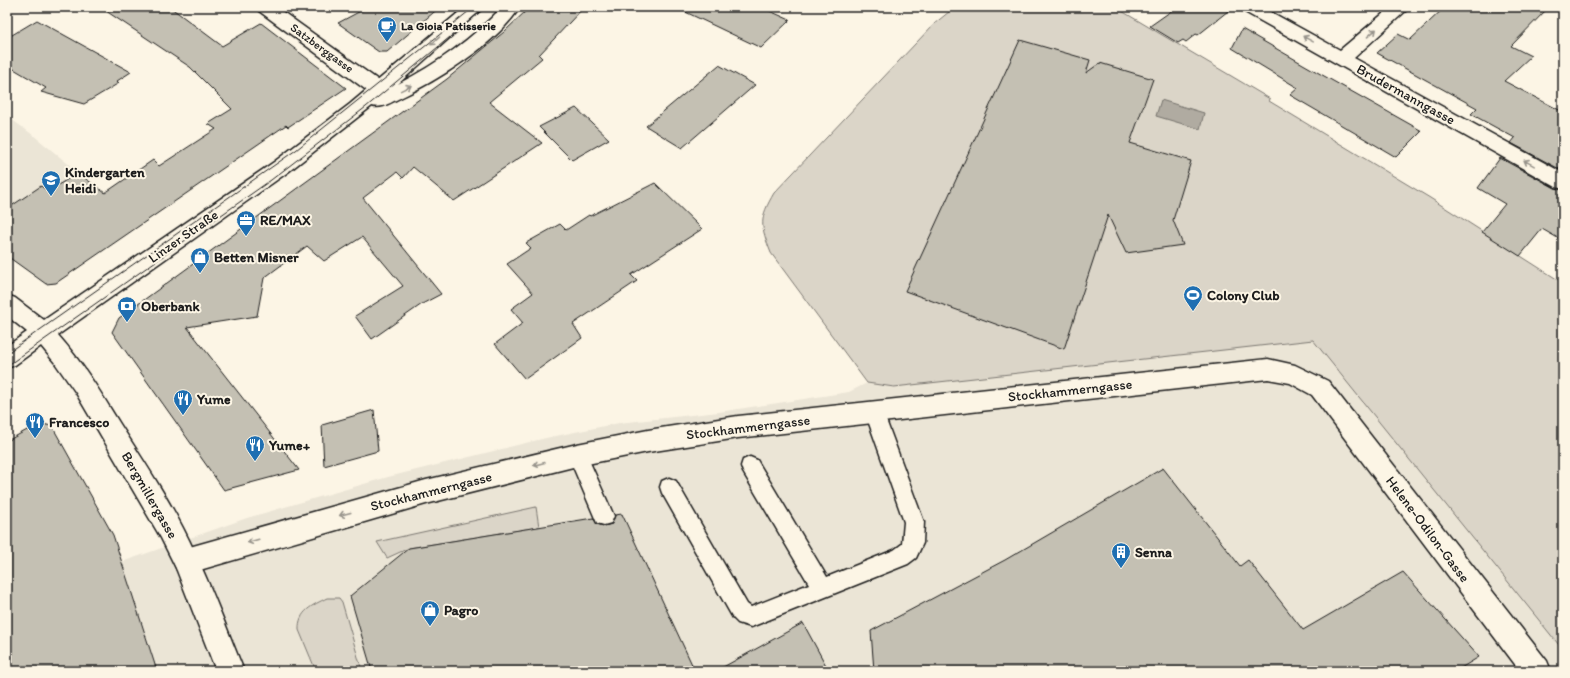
<svg xmlns="http://www.w3.org/2000/svg" width="1570" height="678" font-family="Itim,sans-serif">
<style>
.built{fill:#ebe5d6}
.green{fill:#dbd5c8;stroke:#7c7872}
.water{fill:#b0aba1;stroke:#75726c}
.building{fill:#c4c0b3;stroke:#1c1c1c}
.lines{fill:none;stroke-linecap:round;stroke-linejoin:round}
.service-casing{stroke:#1c1c1c;stroke-width:3}
.minor-casing{stroke:#1c1c1c;stroke-width:3}
.secondary-casing{stroke:#1c1c1c;stroke-width:3}
.service{fill:#fcf5e5;fill-rule:evenodd}
.minor{fill:#fcf5e5;fill-rule:evenodd}
.secondary{fill:#fcf5e5;fill-rule:evenodd}
.tram{stroke:#1c1c1c;stroke-width:1}
.oneway{stroke:#97938b}
.labels{text-anchor:middle;stroke-width:4;stroke-linejoin:round;paint-order:stroke}
.far-poi-label{font-size:12px;font-weight:bold;fill:#1c1c1c;stroke:#fcf5e5;text-anchor:start}
.far-street-label{font-size:12px;fill:#1c1c1c;stroke:#fcf5e5}
.street-label{font-size:14px;fill:#1c1c1c;stroke:#fcf5e5}
.poi-label{font-size:14px;font-weight:bold;fill:#1c1c1c;stroke:#fcf5e5;text-anchor:start}
</style>
<rect width="100%" height="100%" fill="#fcf5e5"/>
<filter id="ink" filterUnits="userSpaceOnUse"><feTurbulence type="fractalNoise" baseFrequency=".025" numOctaves="2"/><feDisplacementMap in="SourceGraphic" scale="8" xChannelSelector="R" yChannelSelector="G"/><feConvolveMatrix kernelMatrix="1 2 1 2 8 2 1 2 1" color-interpolation-filters="sRGB"/></filter>
<g filter="url(#ink)">
<!-- built -->
<path class="built" d="M1115,7L1270,99L1269,101L1430,198L1563,284V671H157L122,562L247,518L388,477L546,438L619,423L719,412L849,392L867,383Z
M7,116L33,135L89,181L82,185L109,208L24,268L7,256Z"/>
<!-- green -->
<path class="green" d="M955,7H1115L1270,99L1269,101L1430,198L1563,283V650L1313,340L894,387L867,383L771,253C760,225 759,219 774,193L934,24Z
M536,507L539,527L409,548L387,558L377,542Z
M327,598H339L342,602L362,671H316L299,630C298,611 313,605 327,598Z"/>
<!-- water -->
<path class="water" d="M1161,100L1204,113L1200,129L1156,116Z"/>
<!-- building -->
<path class="building" d="M100,7H170L222,46L261,23L346,88L288,127L286,125L56,283L46,284L7,256V209L41,186L48,191L78,173L105,193L153,160L159,166L216,129L208,124L232,109L190,67Z
M368,7H440L387,52H379L338,23Z
M530,7H584L539,55L542,58L489,102L542,143L454,201L413,167L403,178L397,172L363,198L441,294L422,304L372,339L355,316L403,286L362,237L324,261L307,246L264,278L257,316L187,327L299,470L224,490L112,332L119,318L447,79L504,32Z
M675,7H761L790,20L761,48Z
M1177,7H1233L1198,35L1196,34L1186,42L1183,40L1178,43L1150,26Z
M1445,7H1549L1511,46L1531,56L1504,81L1563,112V171L1511,143L1515,138L1471,114L1477,108L1377,53L1398,34L1410,40Z
M37,20L131,72L117,81L119,83L84,104L41,92L46,88L7,65V38Z
M1242,29L1317,72L1422,131L1396,157L1290,95L1298,88L1232,48Z
M1020,40L1090,60L1086,73L1100,63L1153,79L1130,143L1191,161L1173,220L1183,245L1126,253L1108,215L1064,349L905,291Z
M719,65L755,85L682,148L646,126Z
M576,108L609,139L572,160L539,127Z
M1500,158L1555,188L1563,190V241L1542,229L1520,256L1482,232L1505,204L1478,188Z
M655,183L702,229L631,275L637,281L573,324L582,338L525,379L495,344L523,323L511,309L533,293L507,264L531,248L526,243L560,224L566,230L589,215L590,216Z
M374,410L378,451L324,466L322,425Z
M42,424L52,426L113,535L157,671H7V441L29,429Z
M1163,468L1240,566L1248,560L1303,630L1403,572L1479,657L1456,671H874L871,631L1005,560Z
M622,514L695,671H372L350,596L409,548L593,518L597,524L604,526L612,524L615,515Z
M803,623L829,671H716Z"/>
<g class="lines">
<!-- service casing -->
<g class="service-casing">
<path id="service" d="M874,404L880,406L883,412L924,522L923,543L916,558L908,564L751,627L738,623L733,618L662,493L660,487L662,481L669,478L676,481L747,604L751,607L809,584L743,472L741,466L743,460L750,457L757,460L827,577L894,550L902,544L904,522L865,412L868,406Z
M577,446L584,449L614,516L611,523L604,525L597,523L568,455L570,449Z"/>
</g>
<!-- minor casing -->
<g class="minor-casing">
<path id="minor" d="M257,7H276L385,85L388,90L385,95L379,96L373,95L259,11Z
M1241,7H1262L1340,50L1391,7H1410L1354,58L1563,173V189L1556,187L1243,11Z
M1268,359L1295,365L1328,381L1547,661L1551,671H1520L1312,395L1290,383L1268,379L738,438L648,452L577,466L426,504L186,574L177,570L173,561L177,552L186,548L426,480L577,444L648,430L738,416Z"/>
</g>
<!-- secondary casing -->
<g class="secondary-casing">
<path id="secondary" d="M465,7H484L398,84C437,64 472,39 502,7H520C498,43 436,82 398,99C390,103 381,109 372,106L288,172L58,335C82,362 101,393 120,424C147,466 175,508 195,553C213,591 228,632 244,671H216L176,568L161,538L76,393L55,363L41,346L15,365L7,368V346L27,332L7,316V295L15,298L44,320L274,162L350,104Z"/>
</g>
<!-- service -->
<use href="#service" class="service"/>
<!-- minor -->
<use href="#minor" class="minor"/>
<!-- secondary -->
<use href="#secondary" class="secondary"/>
<!-- tram -->
<path class="tram" d="M7,353L296,150L474,7
M7,366L271,180L366,107L486,7"/>
</g>
<!-- one-way arrows -->
<defs><path id="oneway-shaft" d="M-6 0H5M1.5-3L5.5 0L1.5 3" fill="none" stroke-width="1.6" stroke-linecap="round" stroke-linejoin="round"/></defs>
<g class="oneway">
<use href="#oneway-shaft" transform="translate(1372 33) rotate(-41)"/>
<use href="#oneway-shaft" transform="translate(1308 39) rotate(-151)"/>
<use href="#oneway-shaft" transform="translate(435 41) rotate(139)"/>
<use href="#oneway-shaft" transform="translate(406 88) rotate(-26)"/>
<use href="#oneway-shaft" transform="translate(1529 163) rotate(-151)"/>
<use href="#oneway-shaft" transform="translate(539 464) rotate(166)"/>
<use href="#oneway-shaft" transform="translate(345 514) rotate(165)"/>
<use href="#oneway-shaft" transform="translate(253 541) rotate(164)"/>
</g>
</g>
<!-- icons -->
<defs>
<g id="cafe-pin" transform="scale(1)"><path d="M0 17L-7.5 6A9.5 9.5 0 1 1 7.5 6Z" fill="#1f6fb2" stroke="#fcf5e5"/><path d="M-5.5-4.5H6V0H3Q3 3.5 0 3.5H-2.5Q-5.5 3.5-5.5 0ZM3-3.2v2h1.7v-2ZM-6 4.5H4V6H-6Z" fill="#fff"/></g>
<g id="school-pin" transform="scale(1)"><path d="M0 17L-7.5 6A9.5 9.5 0 1 1 7.5 6Z" fill="#1f6fb2" stroke="#fcf5e5"/><path d="M0-5L7-2L0 1L-7-2ZM-4 1L0 2.5L4 1V4Q0 6-4 4Z" fill="#fff"/></g>
<g id="office-pin" transform="scale(1)"><path d="M0 17L-7.5 6A9.5 9.5 0 1 1 7.5 6Z" fill="#1f6fb2" stroke="#fcf5e5"/><path d="M-6-3h4V-5.5h4V-3h4V5H-6ZM-1-4.5V-3h2v-1.5ZM-6 0V1H6V0Z" fill="#fff"/></g>
<g id="shop-pin" transform="scale(1)"><path d="M0 17L-7.5 6A9.5 9.5 0 1 1 7.5 6Z" fill="#1f6fb2" stroke="#fcf5e5"/><path d="M-5-2.5h2.3a2.7 3.5 0 0 1 5.4 0H5L5.5 6h-11ZM-1.5-2.5h3a1.5 2.3 0 0 0-3 0Z" fill="#fff"/></g>
<g id="stadium-pin" transform="scale(1)"><path d="M0 17L-7.5 6A9.5 9.5 0 1 1 7.5 6Z" fill="#1f6fb2" stroke="#fcf5e5"/><path d="M0-5a6.5 5 0 1 0 0 10a6.5 5 0 1 0 0-10ZM-3.5-1.8h7v3.6h-7Z" fill="#fff"/></g>
<g id="bank-pin" transform="scale(1)"><path d="M0 17L-7.5 6A9.5 9.5 0 1 1 7.5 6Z" fill="#1f6fb2" stroke="#fcf5e5"/><path d="M-6-4H6V4H-6ZM0-2.3a2.3 2.3 0 1 0 0 4.6a2.3 2.3 0 1 0 0-4.6Z" fill="#fff"/></g>
<g id="restaurant-pin" transform="scale(1)"><path d="M0 17L-7.5 6A9.5 9.5 0 1 1 7.5 6Z" fill="#1f6fb2" stroke="#fcf5e5"/><path d="M-5-6h1v4h1v-4h1v4h1v-4h1v5L-1.5 .5V6h-2V.5L-5-1ZM5-6V6H3V1.5H1.5Q1.5-4 5-6Z" fill="#fff"/></g>
<g id="building-pin" transform="scale(1)"><path d="M0 17L-7.5 6A9.5 9.5 0 1 1 7.5 6Z" fill="#1f6fb2" stroke="#fcf5e5"/><path d="M-4-6H4V6H1V3H-1V6H-4ZM-2.5-4.3h1.7v1.8h-1.7ZM.8-4.3h1.7v1.8H.8ZM-2.5-1h1.7V.8h-1.7ZM.8-1h1.7V.8H.8Z" fill="#fff"/></g>
</defs>
<g fill-rule="evenodd">
<use href="#cafe-pin" x="387" y="26"/>
<use href="#school-pin" x="51" y="180"/>
<use href="#office-pin" x="246" y="220"/>
<use href="#shop-pin" x="200" y="257"/>
<use href="#stadium-pin" x="1193" y="295"/>
<use href="#bank-pin" x="127" y="306"/>
<use href="#restaurant-pin" x="183" y="399"/>
<use href="#restaurant-pin" x="35" y="422"/>
<use href="#restaurant-pin" x="255" y="445"/>
<use href="#building-pin" x="1121" y="552"/>
<use href="#shop-pin" x="430" y="610"/>
</g>
<g class="labels">
<!-- far-poi labels -->
<g class="far-poi-label">
<text x="401" y="30">La Gioia Patisserie</text>
</g>
<!-- far-street labels -->
<g class="far-street-label">
<text transform="translate(322 48) rotate(36)" y="4">Satzberggasse</text>
</g>
<!-- street labels -->
<g class="street-label">
<text transform="translate(1406 94) rotate(29)" y="5">Brudermanngasse</text>
<text transform="translate(183 236) rotate(-35)" y="5">Linzer Straße</text>
<text transform="translate(1070 390) rotate(-6)" y="5">Stockhammerngasse</text>
<text transform="translate(748 427) rotate(-7)" y="5">Stockhammerngasse</text>
<text transform="translate(431 491) rotate(-14)" y="5">Stockhammerngasse</text>
<text transform="translate(150 495) rotate(60)" y="5">Bergmillergasse</text>
<text transform="translate(1428 529) rotate(53)" y="5">Helene-Odilon-Gasse</text>
</g>
<!-- poi labels -->
<g class="poi-label">
<text x="65" y="177">Kindergarten<tspan x="65" dy="16">Heidi</tspan></text>
<text x="260" y="225">RE/MAX</text>
<text x="214" y="262">Betten Misner</text>
<text x="1207" y="300">Colony Club</text>
<text x="141" y="311">Oberbank</text>
<text x="197" y="404">Yume</text>
<text x="49" y="427">Francesco</text>
<text x="269" y="450">Yume+</text>
<text x="1135" y="557">Senna</text>
<text x="444" y="615">Pagro</text>
</g>
</g>
<!-- margin -->
<rect width="1570" height="678" fill="none" stroke="#fcf5e5" stroke-width="24"/>
<rect x="12" y="12" width="1546" height="654" fill="none" stroke="#1c1c1c" stroke-width="1.5" filter="url(#ink)"/>
</svg>
